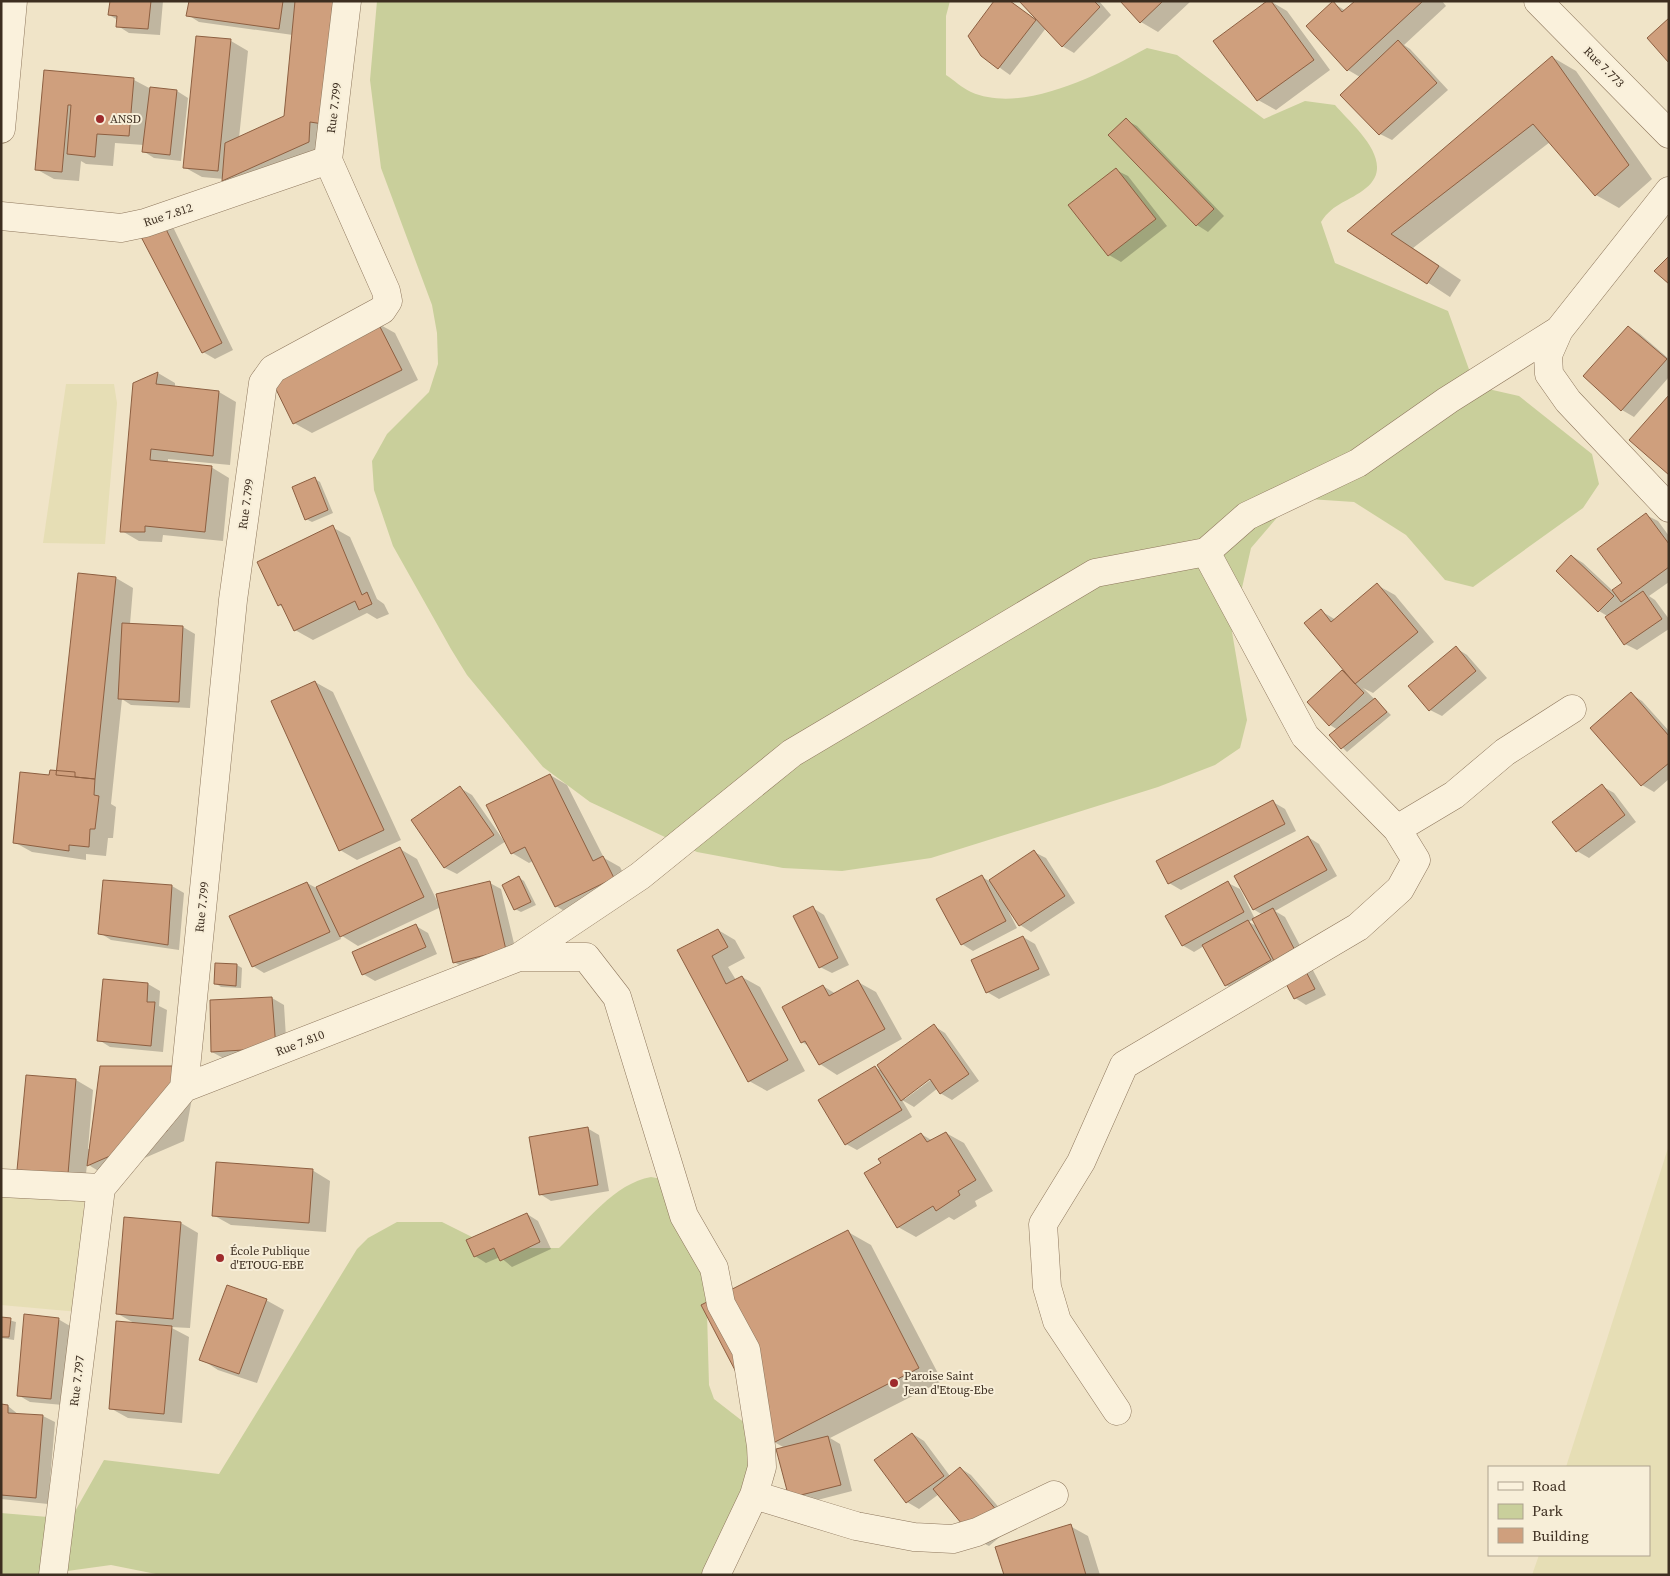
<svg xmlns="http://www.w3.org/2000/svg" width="1670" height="1576" font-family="'Source Serif 4',serif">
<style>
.farmland{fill:#e6deb5}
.green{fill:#c9cf9b}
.shadow{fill:#0003;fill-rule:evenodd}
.building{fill:#cf9f7d;stroke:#8d5f41}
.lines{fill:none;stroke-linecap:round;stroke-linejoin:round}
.street-casing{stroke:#8d765c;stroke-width:29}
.street{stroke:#faf1dc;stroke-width:28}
.poi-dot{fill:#9e2a2b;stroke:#f7eed8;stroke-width:2}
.labels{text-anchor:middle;stroke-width:4;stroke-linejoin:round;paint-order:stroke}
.street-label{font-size:12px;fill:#3d2e20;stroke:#f7eed8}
.poi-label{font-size:12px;fill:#3d2e20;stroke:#f7eed8;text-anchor:start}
</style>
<rect width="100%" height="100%" fill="#f0e4c8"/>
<!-- farmland -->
<path class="farmland" d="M66,384H114L117,403L105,544L43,543Z
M1669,1145V1575H1532L1539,1555H1649V1467H1566Z
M1,1175L85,1182L79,1312L1,1305Z"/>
<!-- green -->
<path class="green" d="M377,1H950L946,16V75C954,80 962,88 971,92C1024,115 1101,73 1147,48L1177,55L1264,119L1305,101L1335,105C1352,125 1398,162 1366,188C1349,202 1334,202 1321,222L1335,263L1448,311L1475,386L1519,396L1592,454L1599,484L1583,508L1473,587L1445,580L1406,535L1354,502L1309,499L1281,513L1251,548L1232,632L1247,720L1240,748L1215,765L1158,787L931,858L842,871L783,868L697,852L590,802L543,767L467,675L451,649L393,546L374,490L372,461L387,434L429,392L438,364L437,333L432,305L381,168L370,80Z
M651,1177L667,1180L705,1239L709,1385L714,1399L759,1434L764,1448L713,1575H161L111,1565L38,1575H1V1513L60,1518L74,1513L104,1460L219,1474L357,1249L368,1238L397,1222H442L494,1248H559C585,1223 615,1183 651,1177Z"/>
<!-- shadow -->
<path class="shadow" d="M111,1H163L160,35L129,33L118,26V20L109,15Z
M190,1H334L326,152L241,190L224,179L202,177L184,167L231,41L248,51L239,138L285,117L293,35L199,22L188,15Z
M1010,1L1036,20L1020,1H1099L1111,15L1074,53L1062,46L1046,28L1010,75L982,55Z
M1122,1H1191L1158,32L1141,22Z
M1270,1L1287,11L1330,70L1276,110L1258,100L1215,42Z
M1356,1H1442L1446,6L1404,45L1410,49L1448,90L1392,140L1380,134L1360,77L1348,70L1333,3L1346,11Z
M1552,57L1576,71L1652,179L1619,208L1596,195L1550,142L1413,248L1461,280L1450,297L1349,231Z
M45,72L134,80L151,89L177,91L188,98L181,161L154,158L143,151L144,145L115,143L113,166L86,164L81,161L79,181L54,179L36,169Z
M1126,120L1137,126L1224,216L1208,232L1197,225Z
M1116,170L1128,176L1167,226L1121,262L1109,255L1070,205Z
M162,223L174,229L233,350L215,359L203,352Z
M377,323L395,333L418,380L312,433L294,423Z
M1629,327L1640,334L1669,359V377L1634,417L1622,410L1584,376Z
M158,373L175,383V387L219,392L236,402L230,465L168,459V463L211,467L229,478L223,541L163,535L162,542L139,541L122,531L134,383Z
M315,479L320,482L333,513L312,522L306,519Z
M1646,515L1658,521L1669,536V582L1649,596L1655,600L1669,619V629L1637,650L1625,644L1609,617L1599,611L1572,556L1583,563L1613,591L1624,583Z
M332,527L350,537L377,599L384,604L389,614L377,619L367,613L313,640L295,630L285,608L279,605Z
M116,578L133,588L130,624L183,627L195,634L190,708L131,705L122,699L111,804L116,807L113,838H108L106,856L86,854V860L32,852L14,842L50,776L58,772Z
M1377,585L1395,595L1434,642L1373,693L1363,688L1391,715L1347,752L1331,736L1338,730L1330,725L1342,671L1348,675L1321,611L1336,620Z
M1456,648L1467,655L1487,678L1442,716L1430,710Z
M315,682L333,692L401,840L357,860L340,850Z
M1631,694L1642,701L1669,731V779L1654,792L1642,785L1592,728Z
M550,775L567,785L604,858L620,867L631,888L574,917L556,906L533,861L529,863L512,853L506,841L457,874L445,868L413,820L460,788L472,795L504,841Z
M1602,786L1614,793L1636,822L1589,858L1577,851L1554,822Z
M1273,802L1285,809L1296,831L1181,890L1169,883Z
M1308,837L1319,844L1337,876L1275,911L1285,917L1326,995L1306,1005L1295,998L1279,968L1237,991L1226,985L1204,946L1194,952L1182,945L1228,883L1240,889L1255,919L1263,915L1253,909ZM1254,919L1258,927L1249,922Z
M400,849L417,859L438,903L490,883L501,889L517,956L466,969L454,962L441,907L358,946L339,934L341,939L264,973L253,966L307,883L320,890Z
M1034,852L1046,858L1075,903L1031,932L1020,925L1009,909L1008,910L1017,928L973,951L962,944L982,877L989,881Z
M518,877L524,881L536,905L521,912L515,909Z
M172,886L184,893L179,950L111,940L100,933Z
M813,908L824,915L849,965L832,973L820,967Z
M416,926L428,933L437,954L375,981L363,974Z
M718,930L735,940L745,958L728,967L736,980L742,977L760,987L805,1071L767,1091L749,1081L679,951Z
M1023,937L1035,944L1050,975L999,999L987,992Z
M237,965L242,968L241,988L221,987L215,983Z
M104,980L148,984L160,991L159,1006L167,1010L163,1052L110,1047L99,1040Z
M858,982L876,992L902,1039L837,1075L820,1064L810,1047L802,1042L823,986L836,994Z
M272,998L284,1005L287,1054L223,1058L212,1052Z
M934,1026L945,1033L979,1081L952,1100L940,1093L938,1088L914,1107L902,1100L912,1117L857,1150L846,1144L875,1067L883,1072ZM934,1074L936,1076L905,1099V1096Z
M196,1077L184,1141L105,1175L87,1164L85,1184L36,1179L76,1080L93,1090L88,1149H90Z
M587,1128L599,1135L609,1191L551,1201L540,1194Z
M946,1133L964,1143L993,1191L975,1201L977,1206L954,1220L949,1217L916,1237L898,1227L883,1163L921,1134L933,1141Z
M312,1170L330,1181L326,1232L231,1225L213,1215Z
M527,1214L538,1221L551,1249L512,1267L500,1257L486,1263L475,1256Z
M181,1223L198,1233L190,1328L170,1327L189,1337L182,1423L128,1418L110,1408L136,1324L118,1314Z
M848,1232L871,1245L942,1381L830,1438L840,1444L852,1491L802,1504L785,1448L774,1442Z
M266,1300L284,1310L257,1383L218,1370L201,1359Z
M1,1318L16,1322L14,1340L1,1338Z
M58,1319L70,1326L63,1405L30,1402L18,1395Z
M1,1406H8L19,1415L43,1416L55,1422L48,1504L1,1499Z
M913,1434L924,1441L950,1476L960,1468L971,1475L1014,1525L989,1546L977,1540L939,1494L919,1509L907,1502L876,1461Z
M1070,1526L1088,1536L1100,1575H1005Z"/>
<!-- building -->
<path class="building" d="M110,1H151L148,29L116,27L117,16L108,15Z
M189,1H283L279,29L186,16Z
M295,1H333L323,124L310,122L309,142L222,181L225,143L284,116Z
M994,1H1010L1036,20L998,69L981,56L968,36Z
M1019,1H1094L1100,7L1062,47Z
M1120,1H1163L1140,23Z
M1267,1H1271L1314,60L1257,101L1213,41Z
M1333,1L1342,12L1355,1H1423L1347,71L1306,26Z
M1669,18V63L1647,38Z
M196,36L231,39L218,171L183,168Z
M1398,40L1437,83L1379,135L1340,95Z
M1552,56L1629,165L1595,196L1533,124L1391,234L1439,266L1427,284L1347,231Z
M44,70L134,78L129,136L97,134L95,157L67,154L71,105H68L62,172L35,170Z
M150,87L177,90L170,155L142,152Z
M1126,118L1214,209L1196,226L1108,135Z
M1116,168L1156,219L1108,256L1068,205Z
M162,221L222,343L202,353L139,233Z
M1669,256V284L1654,271Z
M377,321L402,370L293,424L269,375Z
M1628,326L1667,359L1621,411L1583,376Z
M158,372L156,384L219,391L213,456L151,449L150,460L212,466L205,532L145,526V532H120L133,383Z
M1669,395V475L1629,440Z
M315,477L328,510L305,520L292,487Z
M1646,513L1669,544V567L1621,602L1612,590L1622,583L1597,549Z
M333,525L362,595L367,592L372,604L359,610L355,601L294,631L281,604L278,606L257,562Z
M1571,555L1614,596L1598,612L1556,571Z
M78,573L116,577L95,779L56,775Z
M1377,583L1418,632L1355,684L1304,623L1321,609L1331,622Z
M1643,591L1662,619L1624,645L1605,617Z
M122,623L183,626L179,702L118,699Z
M1456,646L1476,671L1429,711L1408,686Z
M1342,670L1364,693L1329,726L1307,702Z
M315,681L384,830L339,851L271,701Z
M1631,692L1669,736V763L1641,786L1590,728Z
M1375,698L1387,712L1341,749L1329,735Z
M50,770L75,772V777L95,779L94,795L99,796L95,829H90L89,847L69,845V851L13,843L20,772L49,775Z
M550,774L593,861L603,856L614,878L555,907L525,847L511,854L486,805Z
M1602,784L1625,815L1576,852L1552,822Z
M460,786L494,835L444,868L411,820Z
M1273,800L1285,824L1168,884L1156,861Z
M1308,836L1327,870L1253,910L1234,876Z
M400,847L424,897L340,937L316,887Z
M1034,850L1065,896L1019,926L989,880Z
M982,875L1006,921L961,945L936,899Z
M519,876L531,902L514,910L502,885Z
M103,880L172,885L168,945L98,934Z
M490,881L506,950L453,963L436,894Z
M1228,881L1244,912L1182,946L1165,916Z
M307,882L330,932L252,967L229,916Z
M813,906L838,958L819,968L793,916Z
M1273,908L1315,989L1294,999L1252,919Z
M1248,920L1271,960L1225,986L1202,945Z
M416,924L426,947L362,975L352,952Z
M718,929L728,947L712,956L726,984L742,976L788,1060L748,1082L677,950Z
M1023,936L1039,969L986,993L971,960Z
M215,963L237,964L236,986L214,984Z
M103,979L148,983L147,1002H155L151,1046L97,1041Z
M858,980L885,1029L819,1065L805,1041L801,1043L782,1007L823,985L829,996Z
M272,997L276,1048L211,1052L210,1000Z
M934,1024L969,1074L940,1094L930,1079L901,1101L877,1065Z
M100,1066H179L167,1131L87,1166Z
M875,1066L902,1110L845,1145L818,1100Z
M26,1075L76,1079L68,1174L17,1170Z
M588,1127L598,1185L539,1195L529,1137Z
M946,1132L976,1180L958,1191L960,1195L936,1211L933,1206L897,1228L864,1173L881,1163L878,1159L921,1133L927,1142Z
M216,1162L313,1169L309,1223L212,1216Z
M527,1213L540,1242L500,1261L494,1248L474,1257L466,1240Z
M124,1217L181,1222L173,1319L116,1314Z
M848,1230L919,1368L773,1443L701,1305Z
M227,1285L267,1299L239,1374L199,1360Z
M24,1314L59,1318L51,1399L17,1396Z
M1,1317L11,1318L9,1337H1Z
M116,1321L172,1326L164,1414L109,1409Z
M1,1404L8,1405V1413L43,1415L36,1498L1,1495Z
M912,1433L944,1476L906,1503L874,1460Z
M828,1436L841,1485L789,1498L776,1449Z
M960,1467L1003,1518L976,1541L933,1489Z
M1071,1524L1086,1575H1004L995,1547Z"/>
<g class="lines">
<!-- street casing -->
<g class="street-casing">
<path id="street" d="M1538,1L1669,134
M1,129L13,1
M1669,191L1559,330L1548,355L1549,374L1568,401L1669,508
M1,216L121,228L145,223L328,160
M1206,552L1305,736L1397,829L1454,795L1505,752L1572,709
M519,957L640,876L792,753L1095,573L1206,552L1247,516L1358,463L1448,400L1559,330
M184,1088L233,600L263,383L273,369L382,310L388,301L386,291L328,160L347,1
M1,1183L101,1188L184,1088L519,957H586L617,997L684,1216L714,1268L721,1304L746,1350L761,1446L762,1467L754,1495L716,1575
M1117,1411L1057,1321L1047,1287L1043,1224L1081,1162L1124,1065L1358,927L1400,889L1416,860L1397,829
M754,1495L856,1526L914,1537L953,1539L977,1532L1054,1495
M53,1575L101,1188"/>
</g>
<!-- street -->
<use href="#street" class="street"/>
</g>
<!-- markers -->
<g class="poi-dot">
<circle cx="100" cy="119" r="5"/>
<circle cx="220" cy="1258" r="5"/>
<circle cx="894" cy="1383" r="5"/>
</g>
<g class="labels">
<!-- street labels -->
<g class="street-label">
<text transform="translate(1604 67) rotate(45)" y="4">Rue 7.773</text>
<text transform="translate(334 108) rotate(-83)" y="4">Rue 7.799</text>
<text transform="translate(168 215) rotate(-18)" y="4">Rue 7.812</text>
<text transform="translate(246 504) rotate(-82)" y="4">Rue 7.799</text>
<text transform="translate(202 907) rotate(-84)" y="4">Rue 7.799</text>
<text transform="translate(300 1043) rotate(-21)" y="4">Rue 7.810</text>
<text transform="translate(77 1381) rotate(-83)" y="4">Rue 7.797</text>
</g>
<!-- poi labels -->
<g class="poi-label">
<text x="110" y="123">ANSD</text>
<text x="230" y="1255">École Publique<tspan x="230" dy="14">d'ETOUG-EBE</tspan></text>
<text x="904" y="1380">Paroise Saint<tspan x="904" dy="14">Jean d'Etoug-Ebe</tspan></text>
</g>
</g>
<!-- border -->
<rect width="1670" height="1576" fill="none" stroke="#3d2e20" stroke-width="5"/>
<!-- legend -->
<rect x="1488" y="1466" width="162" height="90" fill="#f7eed8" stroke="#ada18e"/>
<rect x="1498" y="1482" width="25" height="8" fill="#faf1dc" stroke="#ada18e"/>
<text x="1532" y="1491" font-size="15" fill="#3d2e20">Road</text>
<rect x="1498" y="1504" width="25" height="15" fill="#c9cf9b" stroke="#ada18e"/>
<text x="1532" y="1516" font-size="15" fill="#3d2e20">Park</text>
<rect x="1498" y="1528" width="25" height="15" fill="#cf9f7d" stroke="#ada18e"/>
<text x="1532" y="1541" font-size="15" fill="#3d2e20">Building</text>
</svg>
